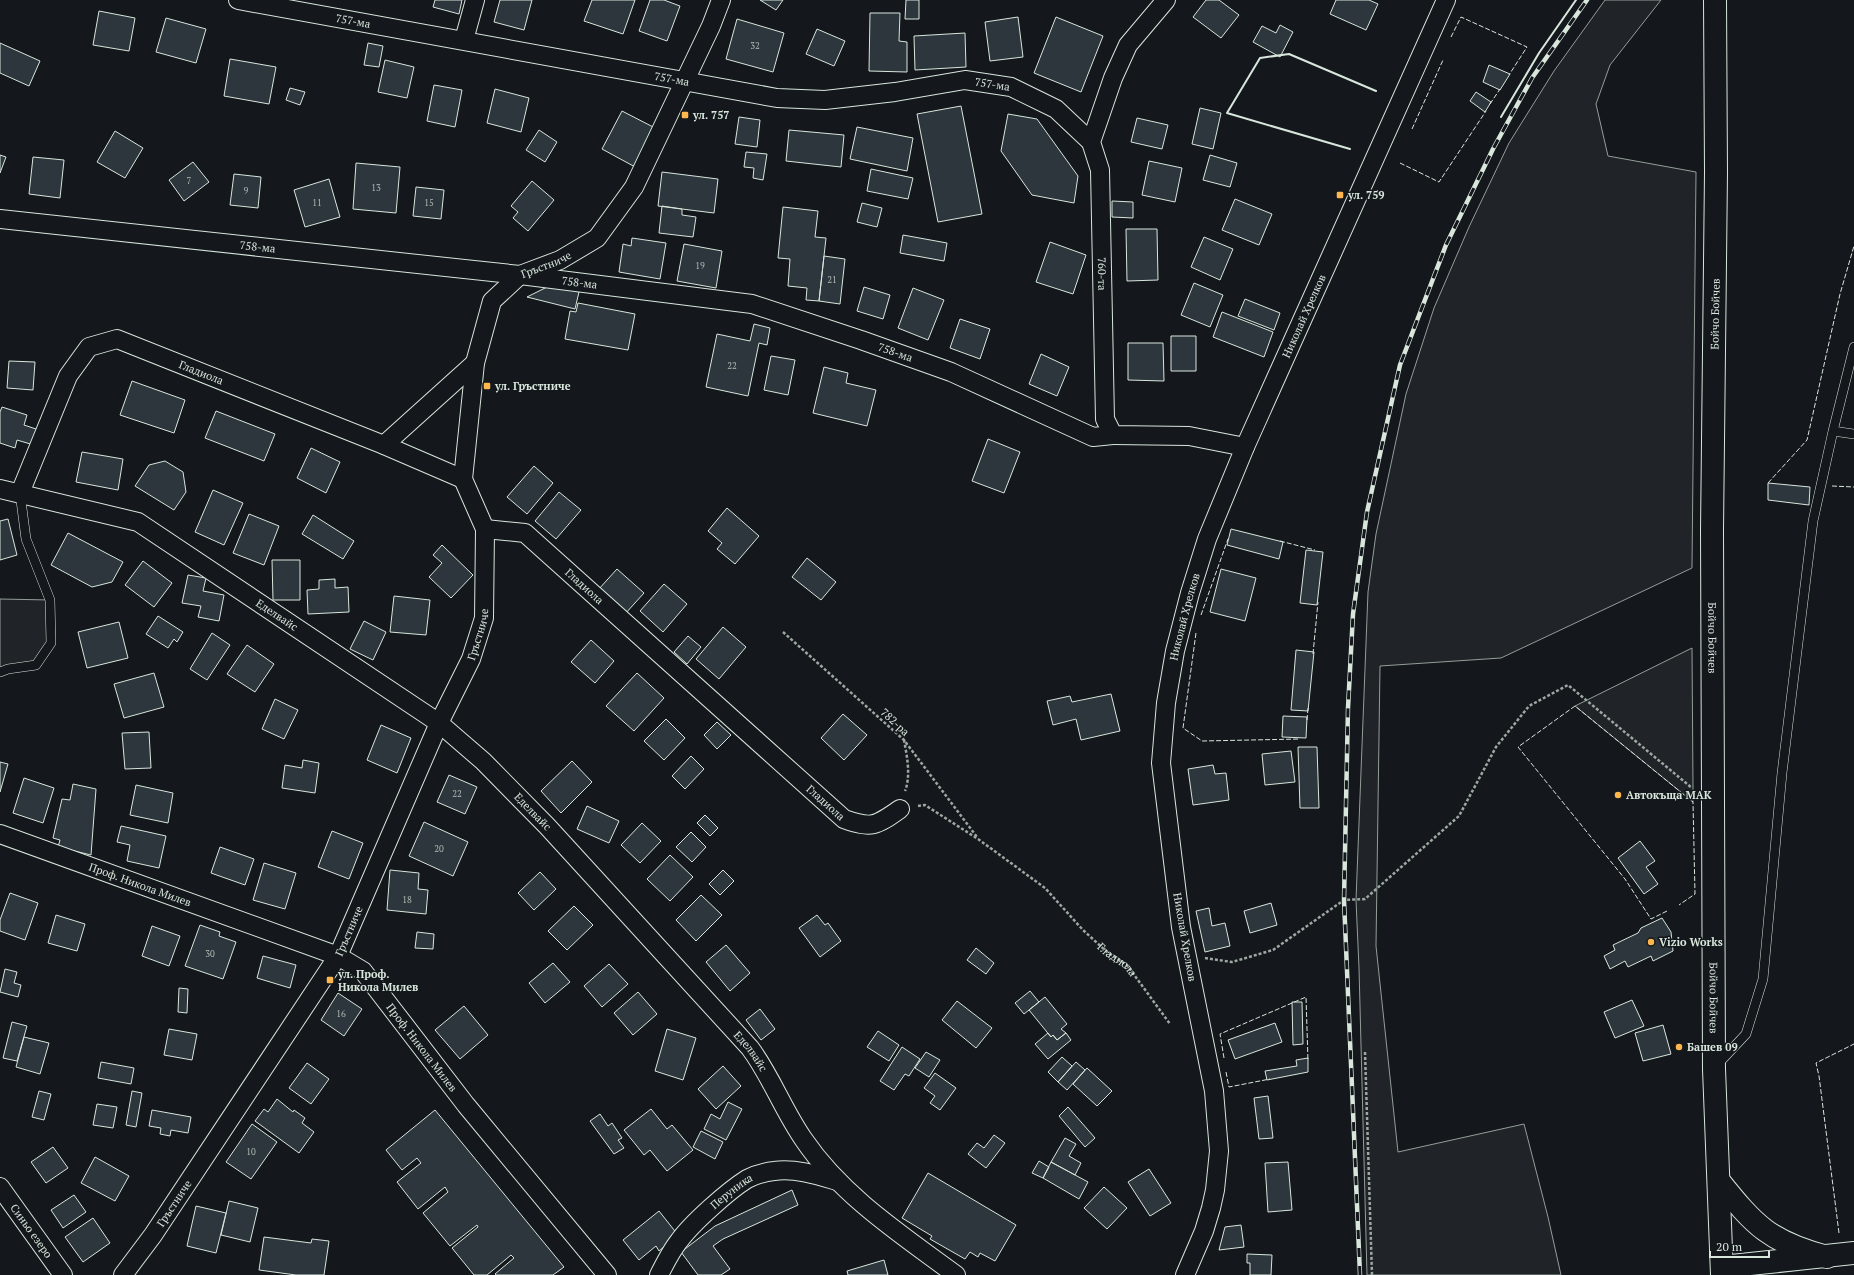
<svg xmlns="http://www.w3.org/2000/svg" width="1854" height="1275" font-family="'PT Serif',serif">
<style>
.green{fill:#202428;stroke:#939e99}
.building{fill:#2c363c;stroke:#d8e6dc}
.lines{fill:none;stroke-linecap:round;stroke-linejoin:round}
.service-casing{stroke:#d8e6dc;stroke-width:10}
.minor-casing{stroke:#d8e6dc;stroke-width:20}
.tertiary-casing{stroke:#d8e6dc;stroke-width:24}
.trunk-casing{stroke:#d8e6dc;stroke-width:24}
.path{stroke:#9da8a2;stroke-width:2.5;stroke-dasharray:3 2;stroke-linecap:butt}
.service{stroke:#14181c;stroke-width:9}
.minor{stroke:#14181c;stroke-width:18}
.tertiary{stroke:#14181c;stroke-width:22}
.trunk{stroke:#14181c;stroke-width:22}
.rail-casing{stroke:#d8e6dc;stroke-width:4.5}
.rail{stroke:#14181c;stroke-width:3;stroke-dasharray:9;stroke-linecap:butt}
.fence{stroke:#d8e6dc;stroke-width:1;stroke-dasharray:5 2;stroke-linecap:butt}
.wall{stroke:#d8e6dc;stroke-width:2}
.poi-dot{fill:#ffb74d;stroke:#14181c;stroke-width:1.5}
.labels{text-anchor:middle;stroke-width:3;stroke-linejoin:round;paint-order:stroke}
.number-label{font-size:9px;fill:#adbab4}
.street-label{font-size:11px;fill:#d8e6dc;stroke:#14181c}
.poi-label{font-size:11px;font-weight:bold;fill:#d8e6dc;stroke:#14181c;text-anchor:start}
</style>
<rect width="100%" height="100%" fill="#14181c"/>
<!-- green -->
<path class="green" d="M1605,0H1661L1610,65L1596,104L1608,156L1696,172L1692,568L1501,658L1380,666L1376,946L1398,1152L1524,1124L1548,1217L1561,1275H1367L1359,968L1356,900L1368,592L1376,534L1406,394L1434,308L1469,227L1509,143L1554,71Z
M0,599L50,600L51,643L36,665L0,672Z
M1692,648L1693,789V802L1575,706Z"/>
<!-- building -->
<path class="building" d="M435,0H462L459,14L433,7Z
M500,0H532L524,30L494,22Z
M592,0H635L623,34L584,21Z
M650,0H664L680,6L667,41L639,31Z
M760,0H783L776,10Z
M906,0H919V19H905Z
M1206,0H1219L1239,15L1221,38L1193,17Z
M1336,0H1369L1378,4L1366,30L1330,14Z
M99,11L135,18L129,51L93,45Z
M870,13H900L899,41L907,42V72L869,71Z
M1018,17L1023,57L990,61L985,22Z
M1056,17L1103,36L1081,92L1034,73Z
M166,18L206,29L196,63L156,52Z
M737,19L784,33L773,72L726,59Z
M1280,25L1293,32L1280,57L1253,42L1262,26L1276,33Z
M817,29L845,41L834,66L806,54Z
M965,33L966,67L915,70L914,36Z
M0,43L40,61L29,86L0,73Z
M368,43L383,46L379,67L364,65Z
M230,59L276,67L269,104L224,96Z
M385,60L414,67L407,98L378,92Z
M1489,65L1510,74L1500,90L1483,82Z
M434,85L462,90L455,127L427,121Z
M290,88L305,92L300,105L286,100Z
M495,89L529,98L521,132L487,123Z
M1476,92L1491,102L1485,112L1470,101Z
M961,106L982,214L938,222L917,114Z
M1200,108L1221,113L1213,149L1192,144Z
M622,111L657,129L637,168L602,149Z
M1008,114L1037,119L1078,176L1074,203L1032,195L1001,151Z
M739,117L760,120L757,147L735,144Z
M1137,118L1168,125L1162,149L1131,142Z
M857,127L913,138L907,171L850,159Z
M539,130L557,142L545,162L526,150Z
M789,130L844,135L841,167L786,161Z
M115,131L143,148L125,178L97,162Z
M746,152L767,154L763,180L753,178L754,168L744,167Z
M0,155L6,157L0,173Z
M1210,155L1237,163L1230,187L1203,180Z
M33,157L64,160L60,198L29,194Z
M1149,161L1182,168L1175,202L1142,195Z
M193,162L209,182L184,201L169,180Z
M356,163L400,167L396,213L353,209Z
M871,169L913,178L908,199L867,191Z
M662,172L718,179L714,213L658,206Z
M234,174L261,177L258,208L230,205Z
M329,179L340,217L305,227L294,190Z
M532,181L554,200L528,231L513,218L518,212L511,206Z
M416,187L444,190L441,219L413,216Z
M1235,199L1272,214L1259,245L1222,230Z
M1112,201L1133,202V218L1112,217Z
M862,203L882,208L877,227L857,222Z
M662,206L682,209V215L696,217L693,237L659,233Z
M783,207L818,211L815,237L826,238L819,301L806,300L807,288L788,286L790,259L778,258Z
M1126,229H1157L1158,280L1127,281Z
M903,235L947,243L944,261L900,253Z
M1204,237L1233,249L1220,280L1191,267Z
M632,238L666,243L660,279L619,272L623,244L631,246Z
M1050,242L1086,255L1073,294L1036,282Z
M684,244L722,251L716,288L677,281Z
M824,256L845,259L840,304L819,301Z
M1194,283L1223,295L1210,327L1181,315Z
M551,285L579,292L575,309L527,297Z
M864,287L890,295L883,319L857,311Z
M913,288L944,300L928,340L898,328Z
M1245,299L1280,313L1274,330L1238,316Z
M578,303L635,314L628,350L565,339L570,311L576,312Z
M1222,312L1273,332L1264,357L1213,337Z
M960,319L990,329L980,359L950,348Z
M754,324L770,328L767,345L759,343L748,396L706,387L717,334L750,341Z
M1171,336H1196V371H1171Z
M1128,343H1163L1164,381L1128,380Z
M1041,354L1069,367L1057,396L1029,384Z
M771,356L795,360L788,395L764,390Z
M9,361L35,362L33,390L7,388Z
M824,367L848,373L846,383L876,390L867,426L813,413Z
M132,381L185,400L174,433L120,415Z
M2,407L27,415L24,425L42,431L37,446L17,440L15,448L0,443V412Z
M216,411L275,434L264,461L205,438Z
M988,439L1020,452L1004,493L972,481Z
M311,448L340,462L326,493L297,478Z
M82,452L123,459L118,490L76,482Z
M165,461L183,472L186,492L174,510L135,486L149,465Z
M534,466L553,483L527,514L507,497Z
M1768,483L1810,487L1809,505L1768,500Z
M213,490L243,503L224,545L195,532Z
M559,492L581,510L556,539L535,521Z
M727,508L759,536L735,564L717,549L722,543L708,531Z
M249,514L279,526L264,565L233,553Z
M313,515L354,541L343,559L302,534Z
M8,519L17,555L0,560V521Z
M1231,529L1283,542L1279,559L1227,545Z
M68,533L123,562L112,582L92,587L51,565Z
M442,545L473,575L451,598L429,577L442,563L433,555Z
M1306,550L1323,552L1317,605L1300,603Z
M807,558L836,582L821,600L792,577Z
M272,560H300V600H273Z
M143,561L172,583L154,607L125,585Z
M617,569L644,593L625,614L598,590Z
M1221,569L1256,578L1245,621L1210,612Z
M188,575L206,578L203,591L224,595L219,621L198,617L201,606L182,603Z
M335,579V588L348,587L349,612L308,614L307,590L319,589V580Z
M664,584L687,604L663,632L640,611Z
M394,596L430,600L426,635L390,632Z
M158,616L183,632L177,642L174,639L168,648L146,634Z
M364,621L386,632L373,660L350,649Z
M119,622L128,658L87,668L78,632Z
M723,627L746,647L719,679L696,659Z
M212,633L230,645L207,680L190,669Z
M688,636L701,647L687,664L674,652Z
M591,640L614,661L595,683L571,662Z
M247,645L274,664L255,692L227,674Z
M1296,650L1314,652L1308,711L1291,710Z
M154,673L164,707L124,718L114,684Z
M637,673L664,698L634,731L606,706Z
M1111,694L1120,731L1081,740L1076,719L1053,725L1047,701L1070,696L1072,702Z
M275,699L298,710L284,739L262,729Z
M843,714L867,735L844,760L821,738Z
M1283,716L1307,717L1306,738L1282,737Z
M666,719L685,738L664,760L644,741Z
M717,722L731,735L717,749L704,735Z
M381,725L411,738L397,773L367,760Z
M149,732L151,768L125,769L122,733Z
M1298,747H1317L1319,808H1300Z
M1291,751L1295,782L1265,785L1262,754Z
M691,756L704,769L685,789L672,776Z
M303,760L319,763L315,793L282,788L285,765L302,768Z
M572,761L592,782L561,813L541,791Z
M0,762L8,764L0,792Z
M1213,765L1215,774L1226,773L1229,800L1193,805L1188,769Z
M449,775L477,787L465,814L437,802Z
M24,778L54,788L43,823L13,813Z
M73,784L96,789L91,855L58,847L60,840L53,838L62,799L70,800Z
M136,785L173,793L168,823L130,815Z
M587,806L619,821L609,843L577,829Z
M705,815L718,828L710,836L697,823Z
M424,822L468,842L453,876L409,856Z
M642,823L661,841L640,863L621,845Z
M121,826L166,836L159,868L127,861L130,845L117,842Z
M332,831L363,843L349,879L318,867Z
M691,832L706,847L692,862L676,847Z
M1640,841L1655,861L1646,867L1658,884L1644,894L1618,858Z
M220,847L254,859L245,885L211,873Z
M670,855L693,877L670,901L647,879Z
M264,863L296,873L285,909L253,900Z
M390,870L419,873L418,889L428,890L426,914L387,910Z
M723,870L734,881L720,895L709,884Z
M540,872L556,889L534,910L518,893Z
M10,893L38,903L25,940L0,931V920Z
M701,895L722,915L696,941L676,920Z
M1271,903L1277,925L1250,933L1244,911Z
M574,906L593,925L567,950L548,931Z
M1209,908L1212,926L1225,923L1230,946L1205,952L1196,911Z
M56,915L85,924L77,951L48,943Z
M817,915L825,925L828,923L841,941L820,957L799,928Z
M1662,918L1671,932L1673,951L1653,961L1651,956L1628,967L1625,961L1610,969L1604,956L1615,950L1613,945L1638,933L1641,928Z
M200,925L220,932L219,936L236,942L223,979L185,966Z
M152,926L180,936L169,966L142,956Z
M417,932L434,934L433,949L415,948Z
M726,945L750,973L730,991L706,962Z
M976,948L994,963L986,974L967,960Z
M263,956L296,965L290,988L257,978Z
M553,963L570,982L545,1003L529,983Z
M609,964L628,984L602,1007L584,986Z
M5,969L17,972L14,983L21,985L18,997L0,992Z
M179,988L188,989L187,1013L178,1012Z
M1030,991L1039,1002L1024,1014L1015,1003Z
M638,992L657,1014L633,1035L614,1013Z
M338,993L362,1009L344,1036L321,1020Z
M1045,997L1067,1024L1061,1029L1066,1033L1057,1040L1053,1035L1051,1037L1029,1010Z
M1632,1000L1644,1026L1615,1038L1604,1012Z
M957,1001L992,1028L976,1048L942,1020Z
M1292,1002H1302L1303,1044L1293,1045Z
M464,1006L488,1035L460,1059L435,1030Z
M760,1009L775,1029L761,1040L746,1020Z
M12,1022L27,1026L17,1061L3,1058Z
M1275,1023L1282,1042L1235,1059L1228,1040Z
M1663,1025L1671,1054L1643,1061L1635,1033Z
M169,1029L197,1034L192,1060L164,1055Z
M667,1029L696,1038L683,1080L655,1071Z
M878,1031L899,1045L889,1061L867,1047Z
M1048,1033L1051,1037L1053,1035L1057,1040L1066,1033L1071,1040L1048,1059L1035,1044Z
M24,1037L49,1043L40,1074L16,1067Z
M902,1047L920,1059L909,1076L905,1074L894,1090L880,1081Z
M926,1052L940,1060L929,1077L915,1068Z
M1062,1057L1072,1066L1058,1082L1048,1072Z
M1308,1058V1072L1267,1080L1265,1071L1297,1066L1296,1060Z
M101,1062L134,1068L131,1084L98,1078Z
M1076,1062L1085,1070L1067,1090L1058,1082Z
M307,1063L329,1079L311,1104L289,1088Z
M723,1066L741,1086L716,1109L698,1089Z
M1087,1068L1112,1091L1097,1106L1073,1084Z
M935,1073L956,1088L940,1110L930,1103L935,1096L924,1088Z
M39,1091L51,1094L44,1120L32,1117Z
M132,1091L142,1093L136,1127L126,1125Z
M1268,1096L1273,1138L1259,1139L1254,1098Z
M277,1099L293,1112L294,1110L305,1118L302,1123L314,1132L299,1153L255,1121L264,1109L268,1112Z
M728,1102L742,1109L726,1140L704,1129L711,1114L720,1119Z
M97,1104L117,1107L113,1128L93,1125Z
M1068,1107L1095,1138L1085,1147L1059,1116Z
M651,1109L667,1129L672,1125L693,1150L667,1171L650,1150L644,1155L624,1130Z
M152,1110L191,1117L188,1133L171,1130L170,1136L160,1134L161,1128L149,1126Z
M435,1110L564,1267L553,1275H496L495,1274L514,1258L511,1255L487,1275H474L452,1248L478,1227L477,1225L450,1246L423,1213L448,1192L445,1187L418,1209L397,1182L421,1163L417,1158L402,1170L386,1150Z
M600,1114L608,1126L612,1123L622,1138L618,1140L624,1148L614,1154L590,1121Z
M252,1124L277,1142L251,1179L226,1162Z
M701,1131L723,1142L715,1159L693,1147Z
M994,1135L1005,1143L986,1168L968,1154L977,1143L984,1148Z
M1065,1138L1076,1144L1069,1156L1081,1163L1075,1175L1051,1162Z
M53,1147L68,1168L46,1183L31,1162Z
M95,1157L129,1176L115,1201L81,1183Z
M1039,1161L1049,1167L1043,1178L1032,1173Z
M1051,1162L1088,1182L1079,1199L1043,1178Z
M1288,1162L1292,1210L1268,1212L1265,1163Z
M1149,1169L1171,1203L1150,1216L1128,1182Z
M928,1173L1016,1225L995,1261L980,1253L978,1257L970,1252L965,1259L930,1239L932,1236L902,1218Z
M1104,1187L1127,1208L1107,1229L1084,1208Z
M792,1190L798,1205L723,1239L713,1246L730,1269L721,1275H698L681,1252L715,1226Z
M74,1195L86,1212L63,1228L51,1210Z
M229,1201L258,1208L250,1242L221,1235Z
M196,1206L226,1213L216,1253L187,1246Z
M659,1211L678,1235L659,1251L656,1246L639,1260L623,1240Z
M93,1218L110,1243L83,1262L65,1237Z
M1241,1225L1244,1247L1219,1250L1225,1227Z
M264,1237L311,1243L312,1239L329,1241L324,1275H296L259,1270Z
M1247,1254L1272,1255L1271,1275H1250V1263H1247Z
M884,1260L888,1275H848L847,1271Z"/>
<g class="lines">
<!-- service casing -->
<g class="service-casing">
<path id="service" d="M1833,431L1854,434
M0,672L8,669L36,665L51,643L50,600L26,539L20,493
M1717,1065L1746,1034L1763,979L1782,773L1813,521L1833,431L1854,347"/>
</g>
<!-- minor casing -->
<g class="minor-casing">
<g id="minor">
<path id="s2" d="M238,0L777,98L825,100L895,92L965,80L1011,87L1056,109L1091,142"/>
<path id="s3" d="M1166,0L1128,45L1113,78L1091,142L1100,170L1105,419L1113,435L1189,436L1245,447"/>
<path d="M464,40L475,0"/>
<path id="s4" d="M0,219L520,275L752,304L861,340L951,372L1093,437L1113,435"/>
<path d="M384,445L475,363"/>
<path id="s5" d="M0,489L138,522L439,723L483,761L547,826L750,1048C771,1076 783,1110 804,1140C842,1196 902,1235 956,1275"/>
<path id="s6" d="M20,493L68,376L89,347L117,339L384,445L463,479"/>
<path id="s7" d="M485,529L525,533L844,819C872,829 876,826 900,809"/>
<path id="s8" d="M0,834L338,956L363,971L466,1105L607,1275"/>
<path id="s9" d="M0,1187L63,1275"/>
<path id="s10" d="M123,1275L153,1235L338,956L439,723L471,659L484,618L485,529L463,479L475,363L492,301L520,275L560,260L597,238L634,187L711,26L721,0"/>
<path id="s11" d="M659,1275C665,1263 671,1251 679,1241C692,1223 728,1191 747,1179C755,1175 765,1172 774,1171C795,1168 817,1175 837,1181"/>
<path id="s12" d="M1185,1275L1204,1231L1211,1208L1215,1190L1219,1151L1214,1091L1181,927L1161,763L1166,703L1175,651L1190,593L1207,539L1245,447L1446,0"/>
</g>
</g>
<!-- tertiary casing -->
<g class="tertiary-casing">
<path id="tertiary" d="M1722,1267L1854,1253"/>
</g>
<!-- trunk casing -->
<g class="trunk-casing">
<g id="trunk">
<path id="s13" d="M1715,0L1716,172L1712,531L1714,1069L1722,1275"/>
<path d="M1719,1181C1755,1226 1770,1242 1827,1257"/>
</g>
</g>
<!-- path -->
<g class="path">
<path d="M783,632L904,740L977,837"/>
<path d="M904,740C907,756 911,776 905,791"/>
<path id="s1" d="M918,806L925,805L978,839L1045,888L1083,930L1107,952L1127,965L1170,1024"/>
<path d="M1205,958L1232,962L1273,950L1344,900L1365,899L1459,816L1496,747L1529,706L1568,685L1692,788"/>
<path d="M1365,1052L1372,1275"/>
</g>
<!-- service -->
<use href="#service" class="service"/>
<!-- minor -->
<use href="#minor" class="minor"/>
<!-- tertiary -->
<use href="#tertiary" class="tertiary"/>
<!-- trunk -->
<use href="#trunk" class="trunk"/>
<!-- rail casing -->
<g class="rail-casing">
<path id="rail" d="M1360,1275L1344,900L1348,708L1353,614L1367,512L1400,365L1446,245L1493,149L1532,78L1587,0"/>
</g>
<!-- rail -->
<use href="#rail" class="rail"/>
<!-- fence -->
<path class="fence" d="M1451,37L1461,17L1527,47L1509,75
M1490,104L1500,89
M1412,129L1443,60
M1400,163L1439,182L1486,111
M1768,483L1807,440L1840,294L1854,246
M1832,486L1854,487
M1280,541L1315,550
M1201,615L1228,539
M1196,633L1183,728L1202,741L1300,739
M1313,654L1318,602
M1307,720L1308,708
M1667,911L1651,919L1625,879L1518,747L1575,706L1693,802L1695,894L1679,905
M1224,1058L1220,1034L1306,997L1308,1061
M1226,1072L1229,1087L1270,1079
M1839,1233L1819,1076L1816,1063L1854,1044"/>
<!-- wall -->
<path class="wall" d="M1501,117L1539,53L1576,0
M1350,149L1227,113L1260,58L1289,54L1376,91"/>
</g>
<!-- markers -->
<g class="poi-dot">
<rect x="681" y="111" width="8" height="8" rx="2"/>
<rect x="1336" y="191" width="8" height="8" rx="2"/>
<rect x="483" y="382" width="8" height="8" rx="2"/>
<circle cx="1618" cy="795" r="4"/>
<circle cx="1651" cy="942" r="4"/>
<rect x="326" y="976" width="8" height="8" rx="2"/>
<circle cx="1679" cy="1047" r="4"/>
</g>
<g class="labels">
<!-- number labels -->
<g class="number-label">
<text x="755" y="49">32</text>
<text x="189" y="184">7</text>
<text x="376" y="191">13</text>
<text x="246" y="194">9</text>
<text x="317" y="206">11</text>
<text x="429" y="206">15</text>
<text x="700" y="269">19</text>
<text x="832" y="283">21</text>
<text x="732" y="369">22</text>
<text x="457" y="797">22</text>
<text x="439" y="852">20</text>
<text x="407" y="903">18</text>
<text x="210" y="957">30</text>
<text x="341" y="1017">16</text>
<text x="251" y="1155">10</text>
</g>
<!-- street labels -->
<g class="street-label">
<text dy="4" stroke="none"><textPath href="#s2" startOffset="117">757-ма</textPath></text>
<text dy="4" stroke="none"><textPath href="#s2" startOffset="441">757-ма</textPath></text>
<text dy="4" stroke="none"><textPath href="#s2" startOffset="765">757-ма</textPath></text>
<text dy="4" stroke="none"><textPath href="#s4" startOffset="259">758-ма</textPath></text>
<text dy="4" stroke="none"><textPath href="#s10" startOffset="1144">Гръстниче</textPath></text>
<text dy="4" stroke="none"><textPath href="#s3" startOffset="296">760-та</textPath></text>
<text dy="4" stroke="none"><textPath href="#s4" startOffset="583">758-ма</textPath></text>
<text transform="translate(1715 314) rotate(-89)" y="4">Бойчо Бойчев</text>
<text dy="4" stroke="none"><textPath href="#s12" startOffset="995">Николай Хрелков</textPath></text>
<text dy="4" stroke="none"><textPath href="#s4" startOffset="908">758-ма</textPath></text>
<text dy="4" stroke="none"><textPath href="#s6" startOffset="282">Гладиола</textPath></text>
<text dy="4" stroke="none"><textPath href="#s7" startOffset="120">Гладиола</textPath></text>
<text dy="4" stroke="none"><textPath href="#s5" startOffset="309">Еделвайс</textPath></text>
<text dy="4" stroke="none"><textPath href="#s12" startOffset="671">Николай Хрелков</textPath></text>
<text dy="4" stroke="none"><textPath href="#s10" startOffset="736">Гръстниче</textPath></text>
<text dy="4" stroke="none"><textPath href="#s13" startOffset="638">Бойчо Бойчев</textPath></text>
<text transform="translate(895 722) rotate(43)" y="4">782-ра</text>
<text dy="4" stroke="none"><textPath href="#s7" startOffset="444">Гладиола</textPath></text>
<text dy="4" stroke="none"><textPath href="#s5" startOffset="633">Еделвайс</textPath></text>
<text dy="4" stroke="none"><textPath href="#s8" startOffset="149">Проф. Никола Милев</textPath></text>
<text dy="4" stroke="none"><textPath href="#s10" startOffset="412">Гръстниче</textPath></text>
<text transform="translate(1185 937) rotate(80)" y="4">Николай Хрелков</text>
<text dy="4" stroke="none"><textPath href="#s1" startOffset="255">Гладиола</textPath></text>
<text dy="4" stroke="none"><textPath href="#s13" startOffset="998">Бойчо Бойчев</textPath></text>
<text dy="4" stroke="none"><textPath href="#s8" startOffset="485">Проф. Никола Милев</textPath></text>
<text dy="4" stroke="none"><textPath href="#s5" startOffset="957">Еделвайс</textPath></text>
<text dy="4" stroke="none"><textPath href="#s11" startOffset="112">Перуника</textPath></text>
<text dy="4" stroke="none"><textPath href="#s10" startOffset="88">Гръстниче</textPath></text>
<text dy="4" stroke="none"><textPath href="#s9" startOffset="54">Синьо езеро</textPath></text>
</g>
<!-- poi labels -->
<g class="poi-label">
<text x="693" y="119">ул. 757</text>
<text x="1348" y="199">ул. 759</text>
<text x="495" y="390">ул. Гръстниче</text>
<text x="1626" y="799">Автокъща МАК</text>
<text x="1659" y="946">Vizio Works</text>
<text x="338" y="978">ул. Проф.<tspan x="338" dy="13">Никола Милев</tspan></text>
<text x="1687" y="1051">Башев 09</text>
</g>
</g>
<!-- scale -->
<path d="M1710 1251v6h59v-6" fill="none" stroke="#d8e6dc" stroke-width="2"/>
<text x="1716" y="1251" font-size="12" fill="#d8e6dc" stroke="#14181c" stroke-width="3" paint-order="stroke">20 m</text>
</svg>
